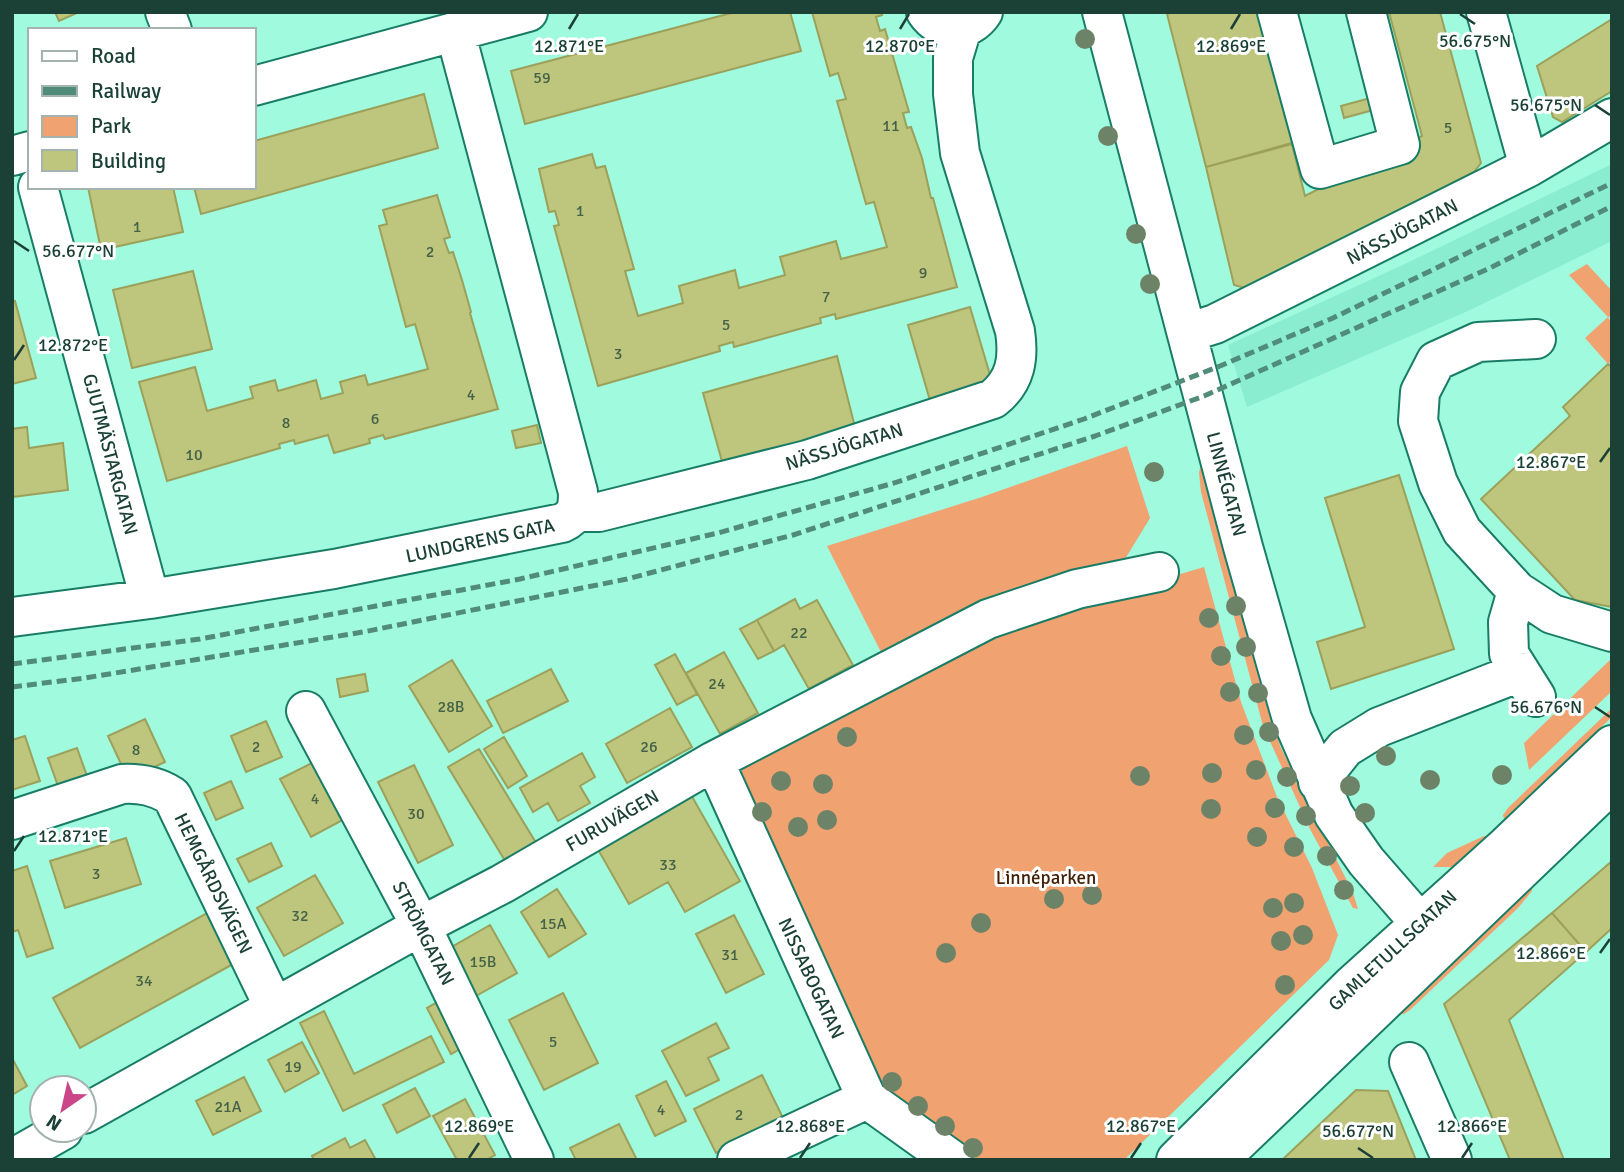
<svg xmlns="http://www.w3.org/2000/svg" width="1624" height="1172" font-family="Signika,sans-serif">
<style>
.built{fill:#8aedd0}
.green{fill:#f0a270}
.building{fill:#bec57c;stroke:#9ba15a;stroke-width:2}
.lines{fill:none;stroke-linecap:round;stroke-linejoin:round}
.minor-casing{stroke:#197d66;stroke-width:42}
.minor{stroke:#fff;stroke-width:38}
.rail{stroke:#518c7b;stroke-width:5;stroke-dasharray:10 5;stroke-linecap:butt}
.tree{fill:#6d8368}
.ticks{fill:none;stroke:#1b4136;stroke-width:2.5}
.labels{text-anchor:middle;stroke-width:6;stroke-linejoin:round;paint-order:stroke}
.number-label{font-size:16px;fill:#446248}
.street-label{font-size:19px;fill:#1b4136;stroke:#fff}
.park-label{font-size:19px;fill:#432107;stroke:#fff}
.ticks-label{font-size:18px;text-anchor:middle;fill:#1b4136;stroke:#fff;stroke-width:6;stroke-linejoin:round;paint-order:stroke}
</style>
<rect width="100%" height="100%" fill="#a0fade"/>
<!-- built -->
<path class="built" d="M1612,164V241L1468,311L1247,407L1228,345L1407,263Z"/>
<!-- green -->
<path class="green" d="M1587,264L1612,291V314L1608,318L1612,322V360L1608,364L1585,338L1608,317L1569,275Z
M1127,446L1150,518L1122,564L883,656L827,546L982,497Z
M1202,458L1280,746L1353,893L1358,909L1353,908L1311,831L1263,726L1201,492L1199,473Z
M1204,567L1241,702L1277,797L1312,868L1338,935L1329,960L1124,1160H978L955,1140L877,1083L734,780L754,756L893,676L1076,605Z
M1612,658V691L1529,770L1524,743Z
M1612,708V717L1545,780V796L1506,827L1503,815L1508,808Z
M1484,836H1489L1459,867H1433L1447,853Z
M1532,882V891L1518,908L1410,1010L1404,1014H1395Z"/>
<!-- building -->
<path class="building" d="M55,12H79L59,21Z
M735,12H790L801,51L525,124L511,71Z
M812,12H881L882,15L876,17L880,31L885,29L909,112L903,113L907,128L911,127L922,158L931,198H933L957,287L836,319L835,314L820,318L821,323L734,347L733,342L719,346L720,351L598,386L554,226L559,225L555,211L549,212L539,169L592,154L596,168L605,166L634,269L625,271L638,316L683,303L679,286L735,270L739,288L785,275L780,257L836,241L841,259L887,247L874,202L866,204L837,101L846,99L838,73L830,76Z
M1173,12H1265L1299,141L1206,167L1167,14Z
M1389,12H1440L1481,163L1474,172L1245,288L1234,285L1206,167L1292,144L1305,196L1422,136Z
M1612,19V91L1562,122L1553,117L1537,66Z
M424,94L438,148L201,214L194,187H254V141Z
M1374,97L1377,109L1344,118L1341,106Z
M88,187H173L183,232L101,250Z
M437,195L450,237L444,239L449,253L453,252L462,280L471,312L470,313L498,409L385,439L383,435L369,439L370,443L334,453L328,435L295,444L294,440L279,444L280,448L167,481L139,382L195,367L207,411L253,398L250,387L275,380L278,391L316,380L321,399L343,393L340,382L365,375L368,385L428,369L415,324L406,327L379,226L387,224L383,210Z
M193,271L212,349L132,368L113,290Z
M12,301H15L36,378L12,384Z
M970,307L993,385L931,404L908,325Z
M837,356L855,427L723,465L703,393Z
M1608,364L1612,367V607L1575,600L1481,499L1570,416L1563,407Z
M537,425L541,443L516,448L512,431Z
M27,427L29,448L63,443L68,490L12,497V429Z
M1399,475L1454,649L1331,689L1317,642L1365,627L1325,498Z
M795,599L800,609L817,600L853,665L809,689L784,645L774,651L757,620Z
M757,620L774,651L758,659L740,629Z
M724,652L758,713L720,734L686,673Z
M675,654L697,694L677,705L655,665Z
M452,660L492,726L449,752L409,686Z
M551,669L568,701L503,733L487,701Z
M365,674L368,691L340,697L337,679Z
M670,708L692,747L627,783L606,744Z
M145,719L165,762L128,779L108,736Z
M266,721L282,757L246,772L231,736Z
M25,736L40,781L12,790V740Z
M504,737L527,776L508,788L484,749Z
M77,748L87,776L58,786L48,758Z
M479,749L541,851L510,869L448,767Z
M582,753L595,777L580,786L590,803L558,821L548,803L533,812L520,788Z
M320,759L350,816L311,837L280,779Z
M414,765L453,845L418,863L378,782Z
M231,781L243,808L216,820L204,793Z
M690,793L740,881L685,912L668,882L629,904L596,846Z
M126,838L141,884L65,908L50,861Z
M271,843L282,866L249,882L237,859Z
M1612,861V928L1586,952L1552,913Z
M27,866L53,948L27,957L18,930L12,932V871Z
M315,875L343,923L284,956L257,908Z
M557,889L586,934L549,957L521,912Z
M207,913L235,963L80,1048L53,998Z
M1552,913L1586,952L1509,1020L1564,1160H1510L1444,1004Z
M734,915L764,974L726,993L696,934Z
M490,925L517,973L476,996L450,948Z
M563,993L598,1063L544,1090L509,1020Z
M443,999L467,1045L451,1054L427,1008Z
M324,1011L354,1074L431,1036L444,1062L343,1111L300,1023Z
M716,1023L729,1048L708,1058L719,1080L686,1096L662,1051Z
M302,1042L319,1073L285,1092L268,1060Z
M12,1058L27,1086L12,1095Z
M762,1075L784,1120L716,1153L694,1109Z
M244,1077L261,1111L213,1135L196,1101Z
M666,1081L686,1121L655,1136L636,1096Z
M415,1088L430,1116L397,1133L383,1105Z
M1356,1090L1388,1091L1416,1160H1282Z
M465,1099L495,1155L486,1160H457L433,1116Z
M619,1124L637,1160H576L570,1148Z
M345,1138L350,1148L365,1140L376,1160H314L312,1156Z"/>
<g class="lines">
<!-- minor casing -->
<g class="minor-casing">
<path id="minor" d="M165,12L172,30
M926,12C940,33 969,34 983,12
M1102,12L1243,547L1292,719L1334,815L1366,861L1420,923
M1277,12L1320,169L1400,145L1366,12
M1486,12L1529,167
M254,86L528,12
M12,156L30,151
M38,187L150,599
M1187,333L1215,324L1529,167L1612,118
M1536,339L1478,342L1436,361L1420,392L1418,421L1438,483L1462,531L1517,591L1552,614L1612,632
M577,512H599L807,460L993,399C1016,381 1019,358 1015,331L960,153L953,94V58L962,28
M1517,591L1508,622L1509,654L1536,697
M12,617L150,599L334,569L562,523C577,516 578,507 578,492L455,31
M306,711L421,926L534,1160
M714,761L867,1099L952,1160
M1318,782L1345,748L1379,727L1520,672
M12,820L122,784C141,783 156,786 172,796L274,1007
M1409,1062L1452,1160
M84,1114L421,926L502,884L714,761L988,619L1077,589L1159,572
M12,1159L63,1130
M737,1160L867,1099
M1176,1160L1353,984L1507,845L1612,745
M1219,1160L1612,783"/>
</g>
<!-- minor -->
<use href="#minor" class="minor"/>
<!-- rail -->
<path class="rail" d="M12,664L200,639L520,579L718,533L894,483L1084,419L1220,366L1333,318L1612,183
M12,687L85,678L363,632L627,579L793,535L1095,436L1204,396L1490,268L1612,206"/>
</g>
<!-- trees -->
<g class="tree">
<circle cx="1085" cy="39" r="10"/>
<circle cx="1108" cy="136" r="10"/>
<circle cx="1136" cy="234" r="10"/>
<circle cx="1150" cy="284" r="10"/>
<circle cx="1154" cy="472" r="10"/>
<circle cx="1236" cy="606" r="10"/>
<circle cx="1209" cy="618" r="10"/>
<circle cx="1246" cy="647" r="10"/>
<circle cx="1221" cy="656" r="10"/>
<circle cx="1230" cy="692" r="10"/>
<circle cx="1258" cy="693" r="10"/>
<circle cx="1269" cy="732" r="10"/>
<circle cx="1244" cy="735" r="10"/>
<circle cx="847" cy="737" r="10"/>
<circle cx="1386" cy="756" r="10"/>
<circle cx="1256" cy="770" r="10"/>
<circle cx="1212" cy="773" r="10"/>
<circle cx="1502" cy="775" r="10"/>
<circle cx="1140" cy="776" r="10"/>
<circle cx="1287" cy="777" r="10"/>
<circle cx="1430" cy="780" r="10"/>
<circle cx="781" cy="781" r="10"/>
<circle cx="823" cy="784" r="10"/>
<circle cx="1350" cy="786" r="10"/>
<circle cx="1275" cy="808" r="10"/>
<circle cx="1211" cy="809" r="10"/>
<circle cx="762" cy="812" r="10"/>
<circle cx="1365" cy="813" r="10"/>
<circle cx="1306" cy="816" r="10"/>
<circle cx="827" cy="820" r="10"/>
<circle cx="798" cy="827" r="10"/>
<circle cx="1257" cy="837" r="10"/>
<circle cx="1294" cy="847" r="10"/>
<circle cx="1327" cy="856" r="10"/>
<circle cx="1344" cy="890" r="10"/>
<circle cx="1092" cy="895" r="10"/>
<circle cx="1054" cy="899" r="10"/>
<circle cx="1294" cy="903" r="10"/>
<circle cx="1273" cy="908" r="10"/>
<circle cx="981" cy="923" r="10"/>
<circle cx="1303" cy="935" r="10"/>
<circle cx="1281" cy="941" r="10"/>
<circle cx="946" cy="953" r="10"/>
<circle cx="1285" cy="985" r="10"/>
<circle cx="892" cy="1082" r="10"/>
<circle cx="918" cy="1106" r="10"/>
<circle cx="945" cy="1126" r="10"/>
<circle cx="973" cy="1148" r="10"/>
</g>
<!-- ticks -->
<path class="ticks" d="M1460,14L1475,24M569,29L578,14M900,29L909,14M1231,29L1240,14M1595,105L1610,115M14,241L29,251M14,360L24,345M1600,462L1610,448M1595,707L1610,717M14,851L24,836M1600,953L1610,939M1358,1148L1373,1158M469,1158L479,1143M800,1158L810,1143M1131,1158L1141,1143M1462,1158L1472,1143"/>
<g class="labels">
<!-- number labels -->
<g class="number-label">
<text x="542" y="83">59</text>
<text x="891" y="131">11</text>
<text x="1448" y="133">5</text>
<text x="580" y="216">1</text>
<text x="137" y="232">1</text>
<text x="430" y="257">2</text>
<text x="923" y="278">9</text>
<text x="826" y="302">7</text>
<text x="726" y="330">5</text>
<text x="618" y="359">3</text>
<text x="471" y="400">4</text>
<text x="375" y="424">6</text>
<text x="286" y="428">8</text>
<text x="194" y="460">10</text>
<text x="799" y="638">22</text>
<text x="717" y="689">24</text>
<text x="451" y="712">28B</text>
<text x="256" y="752">2</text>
<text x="649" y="752">26</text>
<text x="136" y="755">8</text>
<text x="315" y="804">4</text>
<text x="416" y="819">30</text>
<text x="668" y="870">33</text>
<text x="96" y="879">3</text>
<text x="300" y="921">32</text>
<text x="553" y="929">15A</text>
<text x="730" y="960">31</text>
<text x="483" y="967">15B</text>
<text x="144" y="986">34</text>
<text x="553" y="1047">5</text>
<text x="293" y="1072">19</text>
<text x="228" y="1112">21A</text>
<text x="661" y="1115">4</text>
<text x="739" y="1120">2</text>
</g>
<!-- street labels -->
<g class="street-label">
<text transform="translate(1402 231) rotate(-27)" y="7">NÄSSJÖGATAN</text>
<text transform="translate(844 446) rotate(-17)" y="7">NÄSSJÖGATAN</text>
<text transform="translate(111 454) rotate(75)" y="7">GJUTMÄSTARGATAN</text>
<text transform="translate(1227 484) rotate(75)" y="7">LINNÉGATAN</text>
<text transform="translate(480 540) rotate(-12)" y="7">LUNDGRENS GATA</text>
<text transform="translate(612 820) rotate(-30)" y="7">FURUVÄGEN</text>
<text transform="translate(214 883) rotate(64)" y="7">HEMGÅRDSVÄGEN</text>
<text transform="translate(424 933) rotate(63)" y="7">STRÖMGATAN</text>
<text transform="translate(1392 950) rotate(-43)" y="7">GAMLETULLSGATAN</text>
<text transform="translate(812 978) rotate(65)" y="7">NISSABOGATAN</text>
</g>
<!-- park labels -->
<g class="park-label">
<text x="1046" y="884">Linnéparken</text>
</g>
</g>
<g class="ticks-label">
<text x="1475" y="47">56.675°N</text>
<text x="569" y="52">12.871°E</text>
<text x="900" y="52">12.870°E</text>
<text x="1231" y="52">12.869°E</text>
<text x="1546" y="111">56.675°N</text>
<text x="78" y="257">56.677°N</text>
<text x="73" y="351">12.872°E</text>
<text x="1551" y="468">12.867°E</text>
<text x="1546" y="713">56.676°N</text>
<text x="73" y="842">12.871°E</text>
<text x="1551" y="959">12.866°E</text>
<text x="479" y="1132">12.869°E</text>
<text x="810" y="1132">12.868°E</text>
<text x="1141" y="1132">12.867°E</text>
<text x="1472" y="1132">12.866°E</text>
<text x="1358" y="1137">56.677°N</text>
</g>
<!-- border -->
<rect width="1624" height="1172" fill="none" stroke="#1b4136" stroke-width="28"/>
<!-- legend -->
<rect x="28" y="28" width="228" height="161" fill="#ffffff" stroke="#a4b3af" stroke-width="2"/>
<rect x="42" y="51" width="35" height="10" fill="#ffffff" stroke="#a4b3af" stroke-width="2"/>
<text x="91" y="63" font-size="21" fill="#1b4136">Road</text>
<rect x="42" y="86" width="35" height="10" fill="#518c7b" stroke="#a4b3af" stroke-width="2"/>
<text x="91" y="98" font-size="21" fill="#1b4136">Railway</text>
<rect x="42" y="116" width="35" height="21" fill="#f0a270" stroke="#a4b3af" stroke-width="2"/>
<text x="91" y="133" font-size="21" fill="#1b4136">Park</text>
<rect x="42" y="150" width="35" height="21" fill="#bec57c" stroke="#a4b3af" stroke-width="2"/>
<text x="91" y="168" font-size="21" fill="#1b4136">Building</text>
<!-- north arrow -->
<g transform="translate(63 1109) rotate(214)"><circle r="33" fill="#ffffff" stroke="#a4b3af" stroke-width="2"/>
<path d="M0-5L12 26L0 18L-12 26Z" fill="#cb4689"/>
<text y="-10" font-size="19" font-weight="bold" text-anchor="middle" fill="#1b4136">N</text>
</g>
</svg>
